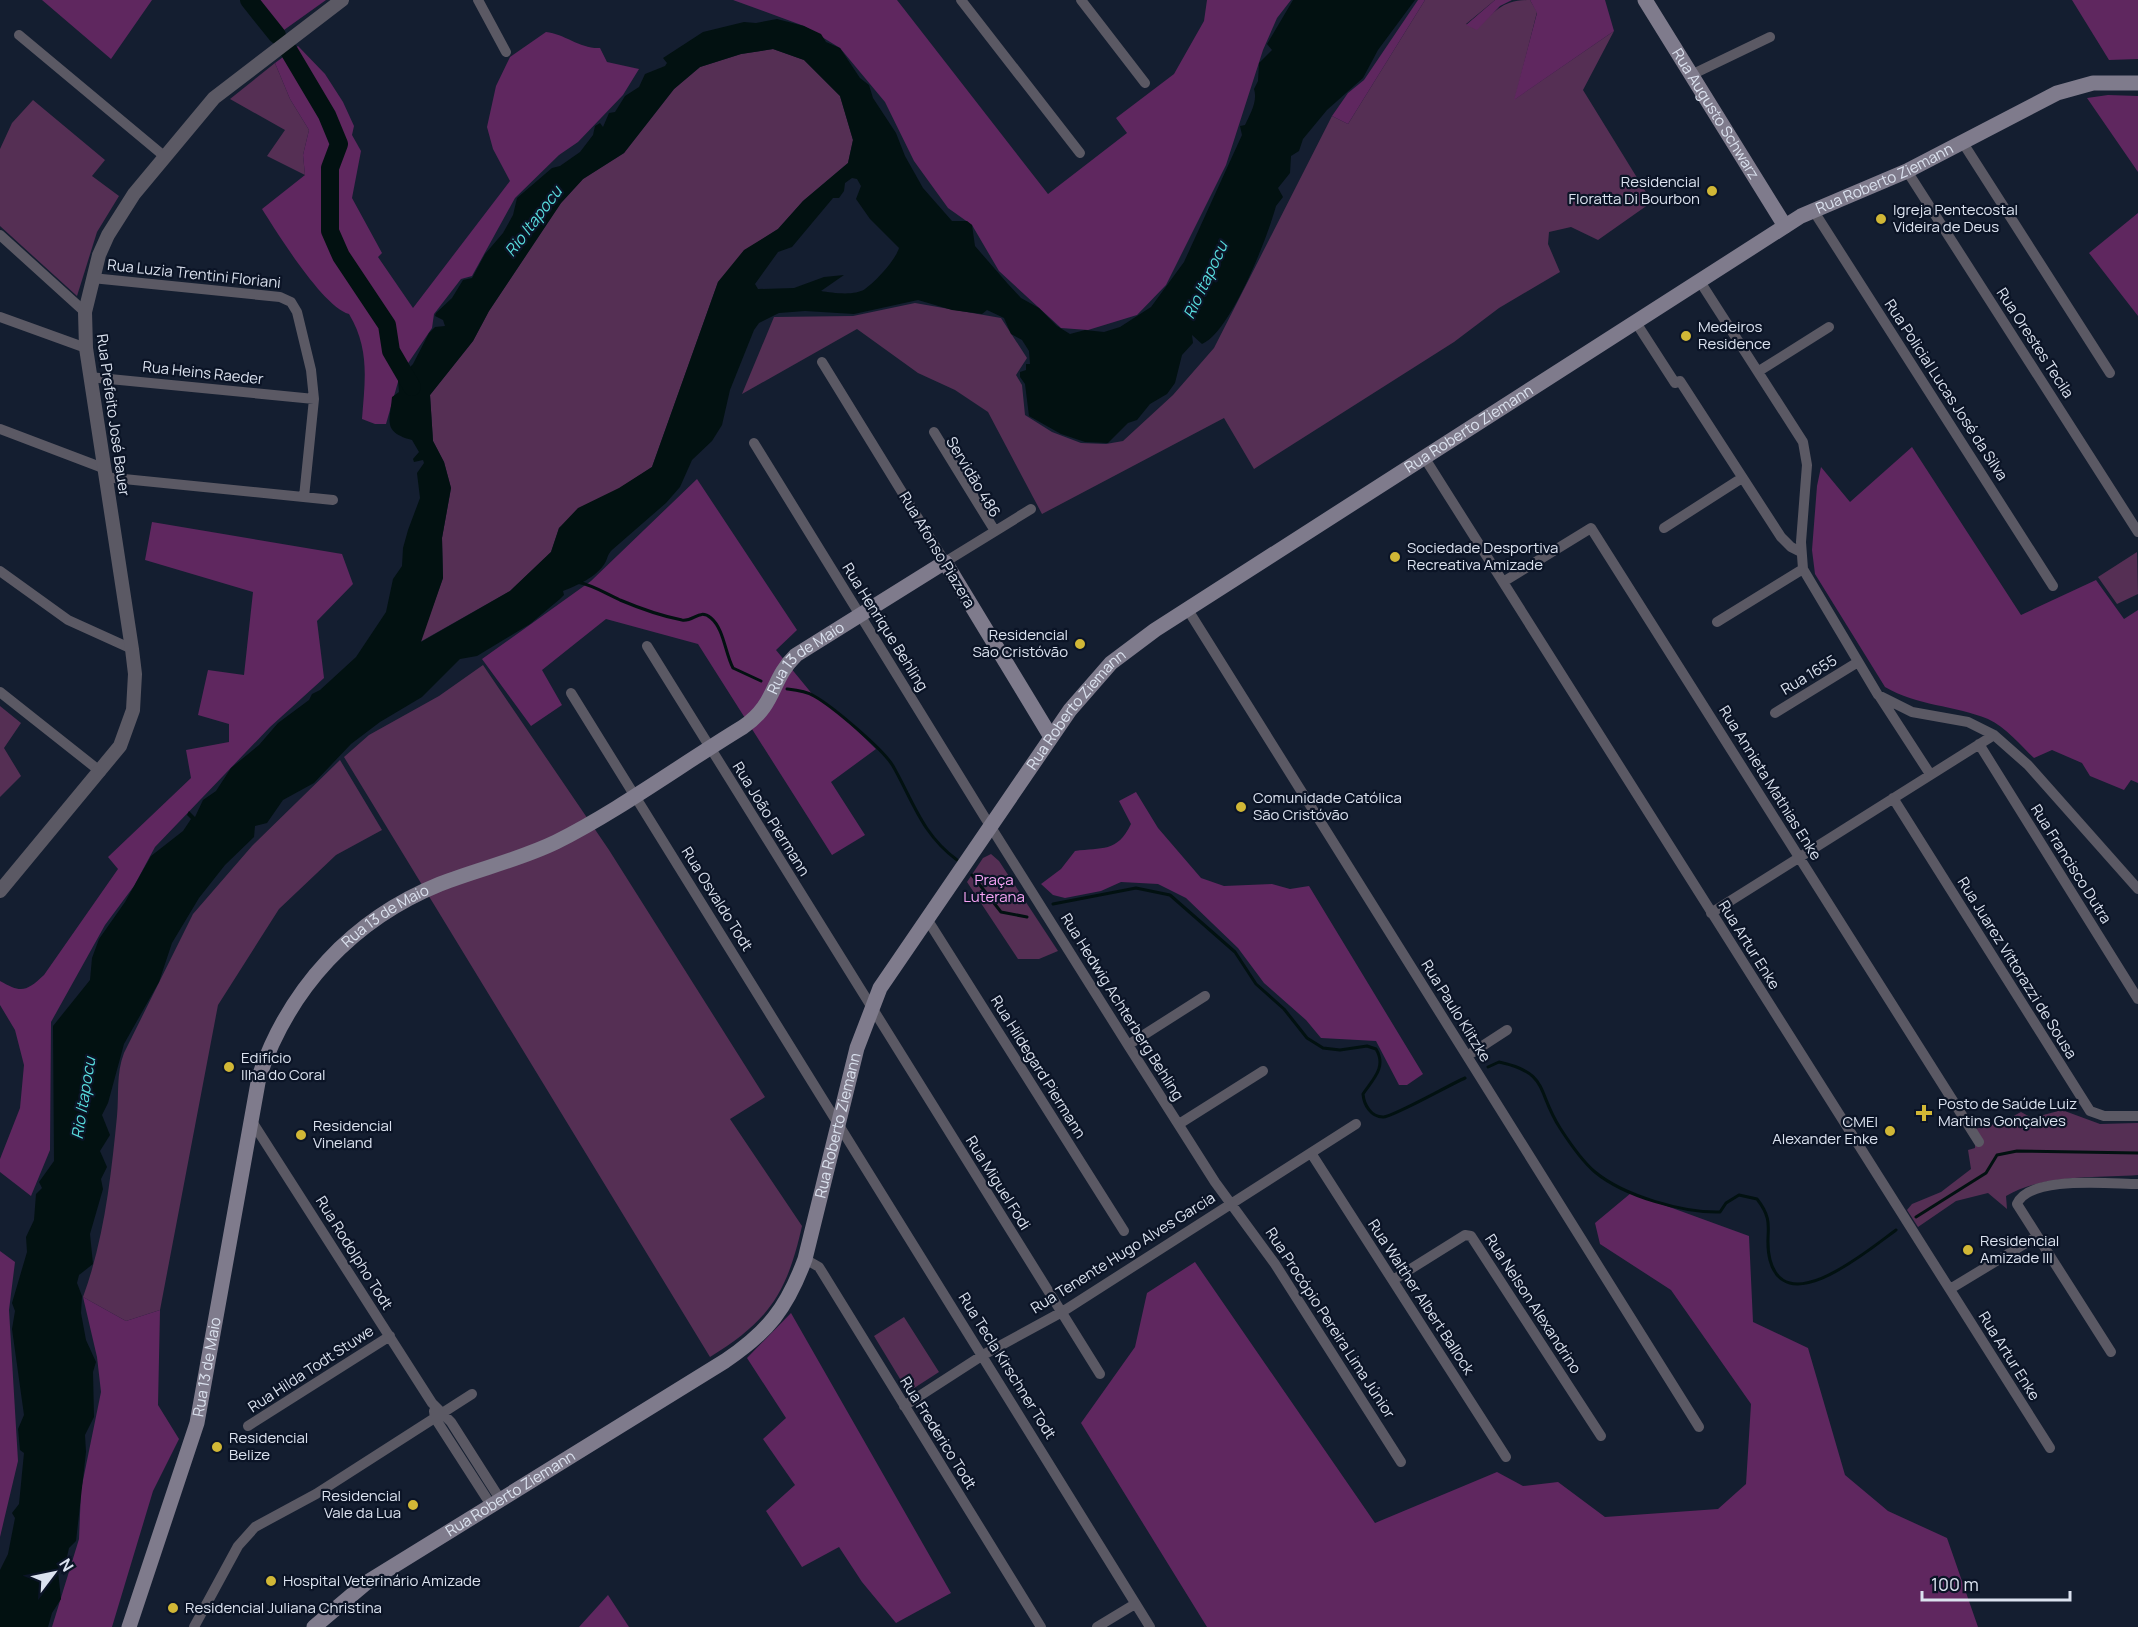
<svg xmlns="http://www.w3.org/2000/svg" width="2138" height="1627" font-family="Manrope,sans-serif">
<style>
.green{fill:#552f54}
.forest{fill:#5f275f}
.water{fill:#021111;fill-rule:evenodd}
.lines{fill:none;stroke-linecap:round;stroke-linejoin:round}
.stream{stroke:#021111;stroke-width:3}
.river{stroke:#021111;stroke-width:18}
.minor{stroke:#5b5964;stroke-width:10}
.tertiary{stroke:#5b5964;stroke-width:14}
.secondary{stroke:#7f7b8c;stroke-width:15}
.poi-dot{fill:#d1b736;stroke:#0b1426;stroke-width:2}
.labels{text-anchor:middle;stroke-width:4.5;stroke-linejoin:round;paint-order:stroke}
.street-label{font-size:15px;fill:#dbe2ef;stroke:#0b1426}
.poi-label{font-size:15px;fill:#dbe2ef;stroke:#0b1426;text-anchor:start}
.park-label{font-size:15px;fill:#f8a4f5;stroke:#0b1426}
.water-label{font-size:16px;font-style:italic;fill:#58dcdd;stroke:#0b1426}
</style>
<rect width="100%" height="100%" fill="#141e30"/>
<!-- green -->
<path class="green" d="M1425,0H1495L1466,24L1477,29C1495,11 1502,0 1530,0L1537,12L1515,99L1614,31L1583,90L1652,202L1598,240L1571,227L1549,232L1548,244L1560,272L1499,308L1454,342L1254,469L1224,418L1042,514L988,412L955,390L918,373L857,329L742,394L774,317L853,316L915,303L1001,318L1027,358L1016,375L1022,385L1025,415L1052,432L1081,443L1106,444L1123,441L1173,395L1214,348L1332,116L1348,124Z
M773,49L804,60L840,96L853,140L848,163L803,201L778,229L744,251L718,282L652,467L559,528L551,552L510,591L420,642L443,578L442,538L451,488L444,462L433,441L430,395L473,341L489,311L561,203L583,179L624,153L674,89L700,67L741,54Z
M275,63L290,99L309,130L303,155L305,175L267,156L285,130L230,99Z
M33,100L105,160L92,176L119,196L97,232L77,296L0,226V149L12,123Z
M2137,552L2138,594L2117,604L2098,577Z
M483,665L609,850L765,1097L730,1119L802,1226C787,1293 769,1321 710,1357L344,757L369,735L439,696Z
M0,706L21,723L4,748L21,776L0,797Z
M340,760L382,830L336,855L279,909L218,1005L160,1310L126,1321L83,1297C104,1240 111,1177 117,1116C119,1094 116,1074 124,1053L193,914L252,846Z
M991,854L999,861L1058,951L1039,959H1018L967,882L983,858Z
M2062,1110L2100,1124L2138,1123V1175C2095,1178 2044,1174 2006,1196L2007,1209L1988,1193L1956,1201L1918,1227L1907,1210L1912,1204L1941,1192L1971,1169L1968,1150L1975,1148V1129L2002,1122L2021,1112L2032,1118Z
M904,1317L939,1372L908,1392L874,1336Z"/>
<!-- forest -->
<path class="forest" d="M42,0H152L111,59Z
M249,0H326L277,35Z
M733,0H897L1048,194L1127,133L1116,118L1174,74L1204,21L1207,0H1291L1277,18L1263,50L1226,165L1166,285L1137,315L1088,330L1061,328L999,271L972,225L948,208L914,161L885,102L840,48L804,26Z
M1418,0H1425L1348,124L1332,116L1348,93L1364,80Z
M1495,0H1512L1500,6L1477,30L1466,25Z
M1530,0H1605L1614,31L1514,100L1537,13Z
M2072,0H2138V59L2109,60Z
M546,32C565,34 580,49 600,48L607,62L639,69L623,95L578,142L559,155L515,198L472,276L461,279L434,314L432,328L400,375L386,424H375L362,419C365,380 370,349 349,314C323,307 278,234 262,209L305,175L303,155L309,130L290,99L275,63L298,46L325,74L343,102L354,126L352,135L361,151L352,198L382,253L378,257L413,308L510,181L493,149L487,127L496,86L510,57Z
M2108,95L2138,96V172L2087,98Z
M2138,213V316L2089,253Z
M1912,447L2021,615L2096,580L2124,619L2138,610V783L2131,780L2124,790L2090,776L2082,763L2052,750L2034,758C2020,745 2006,727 1988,719C1954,705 1917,706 1885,687L1815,574L1812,550L1817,486L1821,467L1850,502Z
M697,479L797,630L776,650L813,695L841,715L876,749L831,782L865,835L832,855L698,644L606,619L542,670L562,705L531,726L482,659L591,581Z
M152,522L342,554L353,584L317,621L324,678L270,727L155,847L134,886L105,925L51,1022L50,1150L31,1196L0,1172V1159L20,1108L24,1065L15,1030L0,1005V981C21,993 26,992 44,975L118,869L108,857L191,778L186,750L229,742V724L198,715L208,670L244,675L253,592L145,560Z
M1136,792L1158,828L1201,878L1224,886L1272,884L1290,889L1309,886L1423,1074L1407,1085H1399L1376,1041L1321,1038L1306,1020L1264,983L1238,948L1186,898L1158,884L1121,882L1101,891L1065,898L1053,895L1041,884L1061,869L1075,851C1102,847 1117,853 1131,824L1119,801Z
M1631,1193L1749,1236L1753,1322L1808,1348L1845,1475L1888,1511L1947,1538L1978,1627H1207L1081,1423L1135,1347L1147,1293L1195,1262L1375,1523L1497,1472L1523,1486L1558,1482L1605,1517L1718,1509L1746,1484L1751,1404L1671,1290L1600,1244L1595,1223Z
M0,1251L15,1262L9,1310L18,1461L0,1537Z
M83,1297L126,1321L160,1310L158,1405L179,1439L153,1491L112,1627H52L79,1539L81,1490L101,1392L97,1357Z
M791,1313L951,1593L896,1623L862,1582L839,1547L802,1567L766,1511L795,1485L763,1439L786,1418L747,1358Z
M608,1595L629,1627H579Z"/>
<!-- water -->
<path class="water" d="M1293,0H1415L1378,50L1363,78L1327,110L1303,139L1299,151L1291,156L1290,173L1278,188L1283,197L1276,206C1268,236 1231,332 1202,344L1192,335L1193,343L1182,355L1175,383L1167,394L1150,404L1137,420L1128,423L1108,443L1085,442L1061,434L1029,416L1025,384L1020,377V372L1026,370V364H1030L1029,351L1022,340L1011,334L1004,318L987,310L982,314L952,310L918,300L854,314L805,311L779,313L759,323L754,330L730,390L722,425L712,441L692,460L680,487L666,503L612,550C607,555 608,558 605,563C597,577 576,586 563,591L564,595L560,599L530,624L477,656L460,659L422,697L380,722L351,744L314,783L283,800L267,823L255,826L254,837L225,865L199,898L172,943L159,982L124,1044L108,1103L102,1115L110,1135L100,1151L107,1167L101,1179L103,1189L90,1234L93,1264L79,1275L77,1283L82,1296L81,1313L86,1340L96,1362L93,1372L94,1417L85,1435L86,1452L76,1541L69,1548L64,1570L58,1571L61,1599L52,1613L48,1627H0V1570L8,1554L15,1518L12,1513L19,1504L24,1453L20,1450L18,1429L24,1415L12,1329L15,1311L12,1303L27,1252L26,1237L34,1220L36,1194L42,1188L39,1182L54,1161L53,1026L90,980L92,958L99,939L125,902L151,856L183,831L191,819L187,815L189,811L195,817L203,800L216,791L231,768L259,745L278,723L309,700L312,694L320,690L356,657L386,612L393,579L402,566L403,548L408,530L420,498L417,473L424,463L423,460L414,462L413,459L419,452L412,440C382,432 390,421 392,397L399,392L398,380L413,364L429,333L435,327L445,326L443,320L435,316L436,313L452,298L463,280L472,278L485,254L503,233L513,215L517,198L552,168L560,166L580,152L593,135L595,126L600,123L603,127L609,113L615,112L625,96L639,87L645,74L665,66L667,63L663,58L703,32L744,22L756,23L777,19L804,26L821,34L826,42L840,48L860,78L869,85L873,98L896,133L905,156L923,188L952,221H967L972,225L975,246L1008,284L1021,298L1039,308L1057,326L1070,334L1085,330L1104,332L1120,327L1151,307L1184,262L1242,135L1240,126L1245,125C1250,114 1258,101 1254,89L1258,81L1259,63L1272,50L1267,44ZM773,49L804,60L840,96L853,140L848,163L803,201L778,229L744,250L718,282L652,467L619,488L578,508L559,528L551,552L510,591L421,642L443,578L442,538L451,488L444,462L433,441L430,395L473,341L489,311L561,203L583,179L624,153L674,89L700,67L741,54ZM852,178L857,179L861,186L856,199L870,219L899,248C895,261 876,281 865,289C855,296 833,293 821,291L844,275L824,277L794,288L758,289L755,284L778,252L792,247L833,198H839L844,191L845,183Z"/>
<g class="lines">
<!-- stream -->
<path class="stream" d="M577,582C593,585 605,593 620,600C639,608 661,616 682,620C694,622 699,608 711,618C724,629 725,653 733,668L761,681
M787,689C796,690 806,691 814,696C832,706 883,749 893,766C914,803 922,834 957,860
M972,875L1001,912L1027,917
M1053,904L1136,888L1170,895L1235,952L1256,984L1284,1009L1307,1038L1323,1048L1340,1050L1367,1046L1376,1049C1387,1067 1373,1079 1363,1094C1364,1105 1371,1117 1383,1117C1391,1118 1451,1084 1465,1078
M1488,1067L1499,1062C1550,1073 1536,1091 1560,1128C1569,1142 1582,1161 1595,1172C1624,1196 1683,1213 1720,1212L1726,1203L1739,1195L1757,1199C1777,1224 1763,1234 1770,1260C1786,1321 1871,1248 1896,1230
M1916,1217L1986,1173L1997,1155L2017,1151L2138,1153"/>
<!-- river -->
<path class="river" d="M249,0L277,35
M289,51L327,115L339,144L330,168V231L341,256L387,325L391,351L412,387"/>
<!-- minor -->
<path class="minor" d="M478,0L506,52
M961,0L1080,153
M1081,0L1145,83
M19,35L164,156
M1691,75L1770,37
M1963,143L2110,373
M1907,171L2138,532
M1813,210L2053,586
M0,235L85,312
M92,278L280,297L291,302L297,312L311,370L314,399L304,497
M1699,280L1803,442L1807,465L1801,542L1803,569L1878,695L1912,712L1968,722L1994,735L2028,765L2138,889
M0,317L86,348
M1635,321L1675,383L1680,381L1781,537L1791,547L1801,552
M822,362L945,562L1031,509
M1759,371L1829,327
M89,377L314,399
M0,429L103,468
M934,432L995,531
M754,443L984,816L1128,1045L1215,1182L1275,1264L1401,1462
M1424,457L2050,1448
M104,477L333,500
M1664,528L1742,478
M0,571L68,620L132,649
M1503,582L1591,528L1979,1142
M1188,610L1699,1427
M1717,622L1803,569
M647,646L1100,1374
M0,692L101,772
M571,693L1150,1627
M1880,697L1930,774
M1775,713L1858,662
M1979,744L2138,999
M1893,798L2090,1111L2104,1116H2138
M1711,913L1994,735
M927,919L1124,1231
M1128,1045L1205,996
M1467,1056L1507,1030
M251,1120L432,1403L451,1422L500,1499
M1179,1124L1263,1071
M1311,1153L1506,1457
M805,1259L819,1267L1041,1627
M1393,1280L1465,1235L1471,1236L1601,1436
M1950,1289L2036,1237
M2111,1352L2017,1204C2029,1175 2110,1184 2138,1184
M904,1406L983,1355L1062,1312L1356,1124
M434,1411L435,1418L491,1505
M248,1426L390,1336
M194,1627L238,1546L255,1527L316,1494L472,1394
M1097,1627L1135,1604"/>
<!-- tertiary -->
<path class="tertiary" d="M0,891L120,746L133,710L135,674L132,649L86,348L85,312L99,255L108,235L134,194L214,98L342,0"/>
<!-- secondary -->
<g class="secondary">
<path id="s1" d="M1645,0L1785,226"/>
<path id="s2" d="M129,1627L197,1423L259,1077C289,988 353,919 440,884C478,869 519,860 556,842C618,811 682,764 743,727C777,704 770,680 796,655L945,562L1051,737"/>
<path id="s3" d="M314,1627L366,1583L725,1361C768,1332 787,1308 805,1259L857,1048L880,988L1070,710L1111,663L1155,630L1801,216L1907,171L2057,93L2093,83H2138"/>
</g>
</g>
<!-- markers -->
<g class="poi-dot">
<circle cx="1712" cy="191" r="6"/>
<circle cx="1881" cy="219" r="6"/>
<circle cx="1686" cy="336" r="6"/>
<circle cx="1395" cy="557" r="6"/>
<circle cx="1080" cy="644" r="6"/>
<circle cx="1241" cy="807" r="6"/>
<circle cx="229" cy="1067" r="6"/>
<path d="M1921 1104h6v6h6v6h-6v6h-6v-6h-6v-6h6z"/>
<circle cx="1890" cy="1131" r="6"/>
<circle cx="301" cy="1135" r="6"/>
<circle cx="1968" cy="1250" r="6"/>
<circle cx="217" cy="1447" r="6"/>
<circle cx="413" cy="1505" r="6"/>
<circle cx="271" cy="1581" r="6"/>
<circle cx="173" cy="1608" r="6"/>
</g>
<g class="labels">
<!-- street labels -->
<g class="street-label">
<text dy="5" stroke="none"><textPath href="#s1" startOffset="134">Rua Augusto Schwarz</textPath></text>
<text dy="5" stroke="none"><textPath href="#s3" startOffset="2217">Rua Roberto Ziemann</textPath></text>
<text transform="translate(194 274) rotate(6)" y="5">Rua Luzia Trentini Floriani</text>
<text transform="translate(2035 343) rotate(57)" y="5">Rua Orestes Tecila</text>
<text transform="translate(203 373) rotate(6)" y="5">Rua Heins Raeder</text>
<text transform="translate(1946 390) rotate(57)" y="5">Rua Policial Lucas José da Silva</text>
<text transform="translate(113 415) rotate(82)" y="5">Rua Prefeito José Bauer</text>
<text dy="5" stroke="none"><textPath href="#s3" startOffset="1731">Rua Roberto Ziemann</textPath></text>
<text transform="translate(973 477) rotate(59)" y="5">Servidão 486</text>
<text transform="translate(937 550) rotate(59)" y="5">Rua Afonso Piazera</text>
<text transform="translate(885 627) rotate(58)" y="5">Rua Henrique Behling</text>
<text dy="5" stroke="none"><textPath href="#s2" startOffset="1278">Rua 13 de Maio</textPath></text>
<text transform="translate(1809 675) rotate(-31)" y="5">Rua 1655</text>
<text dy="5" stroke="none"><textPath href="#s3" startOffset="1245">Rua Roberto Ziemann</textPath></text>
<text transform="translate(1770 783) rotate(58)" y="5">Rua Annieta Mathias Enke</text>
<text transform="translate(771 819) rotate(58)" y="5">Rua João Piermann</text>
<text transform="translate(2071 864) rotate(58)" y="5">Rua Francisco Dutra</text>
<text transform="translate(717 899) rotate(58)" y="5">Rua Osvaldo Todt</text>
<text dy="5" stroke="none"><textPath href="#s2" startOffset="776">Rua 13 de Maio</textPath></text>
<text transform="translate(1749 945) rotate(58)" y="5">Rua Artur Enke</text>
<text transform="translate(2017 968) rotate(58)" y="5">Rua Juarez Vittorazzi de Sousa</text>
<text transform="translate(1122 1007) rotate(58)" y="5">Rua Hedwig Achterberg Behling</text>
<text transform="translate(1456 1011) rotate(58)" y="5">Rua Paulo Klitzke</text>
<text transform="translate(1038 1067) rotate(58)" y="5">Rua Hildegard Piermann</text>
<text dy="5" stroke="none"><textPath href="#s3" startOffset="760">Rua Roberto Ziemann</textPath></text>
<text transform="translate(998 1183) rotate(58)" y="5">Rua Miguel Fodi</text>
<text transform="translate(354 1253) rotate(58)" y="5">Rua Rodolpho Todt</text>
<text transform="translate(1123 1253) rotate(-32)" y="5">Rua Tenente Hugo Alves Garcia</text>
<text transform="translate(1421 1297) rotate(57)" y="5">Rua Walther Albert Ballock</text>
<text transform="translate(1533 1304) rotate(57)" y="5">Rua Nelson Alexandrino</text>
<text transform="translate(1330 1323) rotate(57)" y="5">Rua Procópio Pereira Lima Júnior</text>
<text transform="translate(2009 1356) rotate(58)" y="5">Rua Artur Enke</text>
<text transform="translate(1007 1366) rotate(58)" y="5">Rua Tecla Kirschner Todt</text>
<text dy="5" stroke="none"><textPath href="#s2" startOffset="272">Rua 13 de Maio</textPath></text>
<text transform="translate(311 1369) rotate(-33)" y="5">Rua Hilda Todt Stuwe</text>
<text transform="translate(938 1433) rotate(58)" y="5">Rua Frederico Todt</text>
<text dy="5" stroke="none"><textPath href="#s3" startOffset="238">Rua Roberto Ziemann</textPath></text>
</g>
<!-- poi labels -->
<g class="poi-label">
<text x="1700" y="187" text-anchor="end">Residencial<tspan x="1700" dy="17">Floratta Di Bourbon</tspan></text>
<text x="1893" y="215">Igreja Pentecostal<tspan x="1893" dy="17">Videira de Deus</tspan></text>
<text x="1698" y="332">Medeiros<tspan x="1698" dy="17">Residence</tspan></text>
<text x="1407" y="553">Sociedade Desportiva<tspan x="1407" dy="17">Recreativa Amizade</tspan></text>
<text x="1068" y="640" text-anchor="end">Residencial<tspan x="1068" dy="17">São Cristóvão</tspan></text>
<text x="1253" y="803">Comunidade Católica<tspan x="1253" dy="17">São Cristóvão</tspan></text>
<text x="241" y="1063">Edifício<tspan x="241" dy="17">Ilha do Coral</tspan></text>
<text x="1938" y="1109">Posto de Saúde Luiz<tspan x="1938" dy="17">Martins Gonçalves</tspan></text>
<text x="1878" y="1127" text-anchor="end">CMEI<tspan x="1878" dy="17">Alexander Enke</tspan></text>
<text x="313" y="1131">Residencial<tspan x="313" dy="17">Vineland</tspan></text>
<text x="1980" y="1246">Residencial<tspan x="1980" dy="17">Amizade III</tspan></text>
<text x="229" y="1443">Residencial<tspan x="229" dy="17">Belize</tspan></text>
<text x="401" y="1501" text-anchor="end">Residencial<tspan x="401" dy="17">Vale da Lua</tspan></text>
<text x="283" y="1586">Hospital Veterinário Amizade</text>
<text x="185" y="1613">Residencial Juliana Christina</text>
</g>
<!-- park labels -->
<g class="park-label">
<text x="994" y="885">Praça<tspan x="994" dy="17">Luterana</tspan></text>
</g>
<!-- water labels -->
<g class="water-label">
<text transform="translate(533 221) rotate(-53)" y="6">Rio Itapocu</text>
<text transform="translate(1205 280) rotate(-65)" y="6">Rio Itapocu</text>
<text transform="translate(83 1098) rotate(-81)" y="6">Rio Itapocu</text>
</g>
</g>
<!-- north arrow -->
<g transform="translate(54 1573) rotate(58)" stroke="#0b1426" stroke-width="4.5" paint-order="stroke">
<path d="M0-4.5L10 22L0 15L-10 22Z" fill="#dbe2ef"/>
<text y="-9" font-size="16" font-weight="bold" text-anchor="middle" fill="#dbe2ef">N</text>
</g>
<!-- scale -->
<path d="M1922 1591v9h148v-9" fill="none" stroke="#dbe2ef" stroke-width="3"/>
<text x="1931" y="1591" font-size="18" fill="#dbe2ef" stroke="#0b1426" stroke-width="4.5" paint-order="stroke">100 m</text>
</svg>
